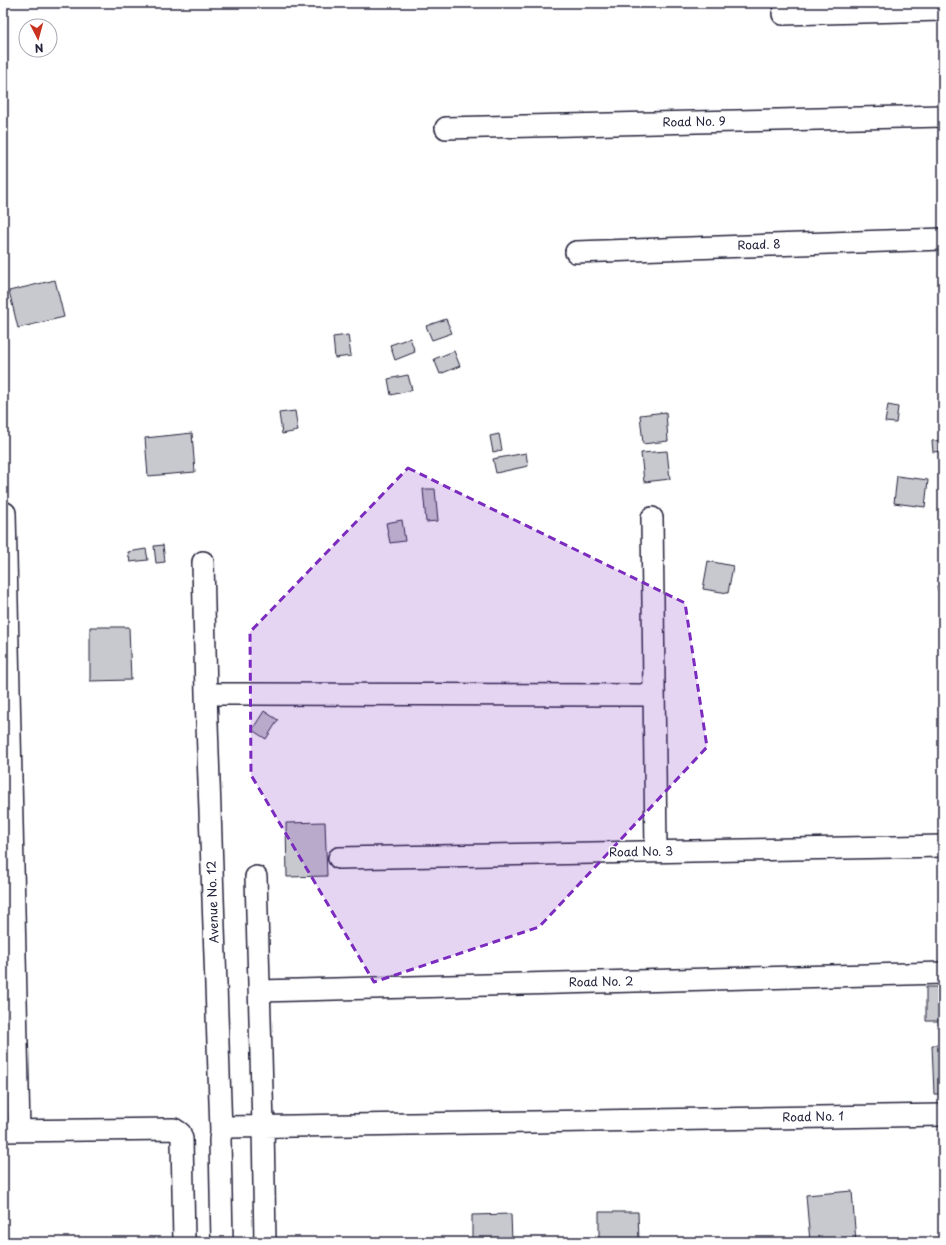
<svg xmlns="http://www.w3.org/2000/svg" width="946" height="1245" font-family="'Playpen Sans',sans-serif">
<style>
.building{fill:#c8c8cf;stroke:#22223b}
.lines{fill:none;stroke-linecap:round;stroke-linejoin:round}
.minor-casing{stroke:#22223b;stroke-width:24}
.minor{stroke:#fff;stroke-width:21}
.marked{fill:#7b2cbf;fill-opacity:0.2;stroke:#7b2cbf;stroke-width:3;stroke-dasharray:8 5;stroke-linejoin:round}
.labels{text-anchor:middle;stroke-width:3;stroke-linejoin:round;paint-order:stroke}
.street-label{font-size:12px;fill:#22223b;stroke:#fff}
</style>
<rect width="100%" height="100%" fill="#fff"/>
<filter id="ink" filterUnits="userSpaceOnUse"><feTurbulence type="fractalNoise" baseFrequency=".025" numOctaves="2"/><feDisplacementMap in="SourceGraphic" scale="8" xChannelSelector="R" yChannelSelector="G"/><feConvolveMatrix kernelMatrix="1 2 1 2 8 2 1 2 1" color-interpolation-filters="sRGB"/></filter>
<g filter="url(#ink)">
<!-- building -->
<path class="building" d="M55,280L64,317L18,328L9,291Z
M446,319L452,333L432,340L426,326Z
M348,335L351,356L335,358L333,337Z
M410,338L415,352L395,360L390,345Z
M454,351L460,366L440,374L434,359Z
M408,375L412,390L391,395L388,379Z
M888,405L898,407L896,423L885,422Z
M295,411L298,431L282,434L279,413Z
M666,412L668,441L643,444L640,415Z
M192,433L195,472L148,476L145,438Z
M499,434L502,450L493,452L490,436Z
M943,440V451L933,452L932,441Z
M667,451L670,479L644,482L641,453Z
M526,453L528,466L496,473L493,459Z
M897,476L928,480L925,507L894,503Z
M423,489H435L438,521L426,522Z
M402,520L405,541L390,543L386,523Z
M163,545L165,562L156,563L154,546Z
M146,549L148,560L130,562L128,552Z
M708,561L733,566L728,593L703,589Z
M943,584V603H941L937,586Z
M90,627H129L131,680L90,681Z
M264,711L278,720L266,739L252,730Z
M325,822L327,876L287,877L286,823Z
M926,987H943V1021H926Z
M932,1045H943V1094H934Z
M852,1191L856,1242H810L806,1195Z
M599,1212H638L639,1242H599Z
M511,1214L512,1242H472V1215Z"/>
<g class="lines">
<!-- minor casing -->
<g class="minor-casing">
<path id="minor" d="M783,14L943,10
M446,128L943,116
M576,252L943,239
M5,513L19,1131
M652,518L656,851
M203,562L206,694L221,1131L220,1140L222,1242
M206,694L654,695
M339,858L943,846
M256,877L263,1126L265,1242
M260,991L943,973
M3,1131L174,1129L180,1133L182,1139L184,1242
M221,1131L229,1127L943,1115"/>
</g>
<!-- minor -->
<use href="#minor" class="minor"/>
</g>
</g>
<!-- marked area -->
<path class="marked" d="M408,468L685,603L707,747L539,927L374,982L251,775L250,632Z"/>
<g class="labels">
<!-- street labels -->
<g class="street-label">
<text transform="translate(694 122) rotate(-1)" y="4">Road No. 9</text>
<text transform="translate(759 245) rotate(-2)" y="4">Road. 8</text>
<text transform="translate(641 852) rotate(-1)" y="4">Road No. 3</text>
<text transform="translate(213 902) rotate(-92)" y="4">Avenue No. 12</text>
<text transform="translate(601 982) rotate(-1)" y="4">Road No. 2</text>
<text transform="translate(813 1117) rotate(-1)" y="4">Road No. 1</text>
</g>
</g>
<!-- margin -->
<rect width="946" height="1245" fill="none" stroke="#fff" stroke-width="16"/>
<rect x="8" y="8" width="930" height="1229" fill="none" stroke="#22223b" stroke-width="1.5" filter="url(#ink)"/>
<!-- north arrow -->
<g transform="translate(38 38) rotate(174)"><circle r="19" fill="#ffffff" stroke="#a7a7b1"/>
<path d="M0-3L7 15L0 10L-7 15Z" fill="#c8321e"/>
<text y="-6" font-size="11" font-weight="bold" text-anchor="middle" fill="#22223b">N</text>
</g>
</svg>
